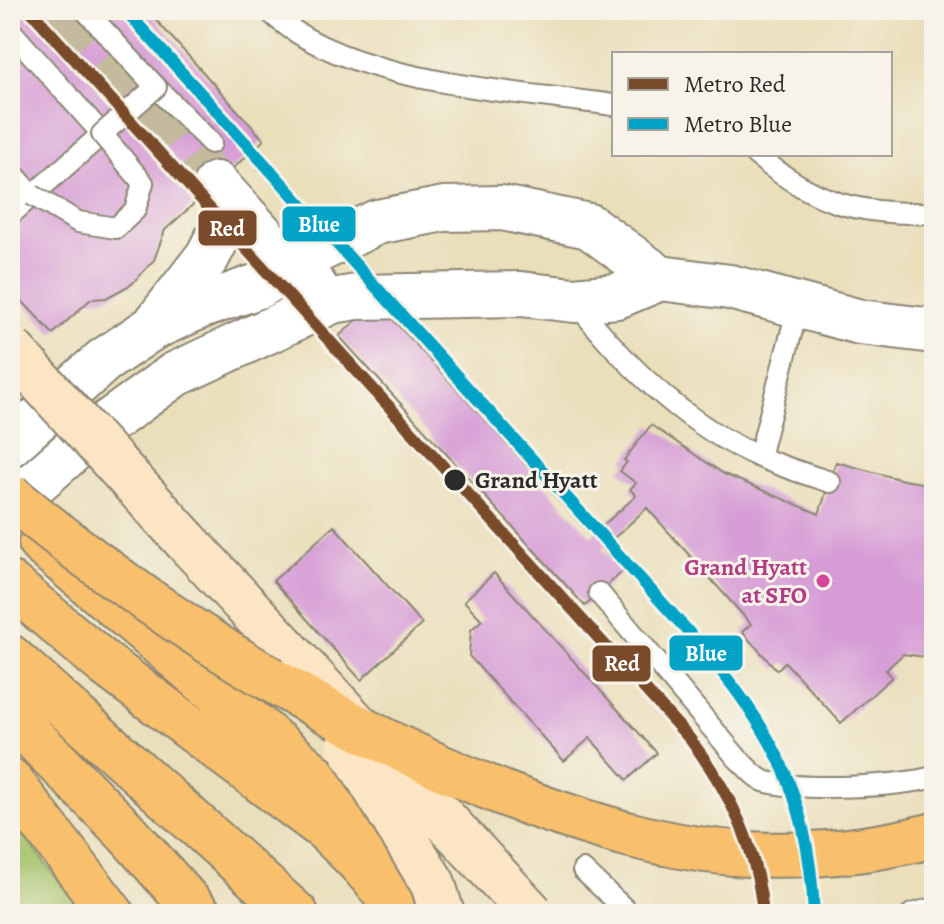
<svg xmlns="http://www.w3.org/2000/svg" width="944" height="924" font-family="Alegreya,serif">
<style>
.green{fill:#a5c36b;stroke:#68774b;stroke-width:2}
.building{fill:#d69cd6}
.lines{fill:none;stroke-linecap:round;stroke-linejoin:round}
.tertiary-tunnel{stroke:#c4bb9e;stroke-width:44;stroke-dasharray:44 22;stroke-linecap:butt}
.service-casing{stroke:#8a8573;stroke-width:24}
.tertiary-casing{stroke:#8a8573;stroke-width:48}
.secondary-casing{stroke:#8a8573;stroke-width:48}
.primary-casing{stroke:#8a8573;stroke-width:48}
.motorway-casing{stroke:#8a8573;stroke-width:48}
.path{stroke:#8a8573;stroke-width:5;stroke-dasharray:6 6;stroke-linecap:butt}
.service{stroke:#fff;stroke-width:20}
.tertiary{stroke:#fff;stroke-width:44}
.secondary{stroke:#fce5c4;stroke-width:44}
.primary{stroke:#f8bf6c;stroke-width:44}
.motorway{stroke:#f8bf6c;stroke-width:44}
.service-bridge-casing{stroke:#8a8573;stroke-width:24;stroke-linecap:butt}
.secondary-bridge-casing{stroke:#8a8573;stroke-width:48;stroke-linecap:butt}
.motorway-bridge-casing{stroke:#8a8573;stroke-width:48;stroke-linecap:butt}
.service-bridge{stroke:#fff;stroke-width:20}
.secondary-bridge{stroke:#fce5c4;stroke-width:44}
.motorway-bridge{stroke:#f8bf6c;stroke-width:44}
.metro-1-casing{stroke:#f7f3e8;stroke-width:18}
.metro-2-casing{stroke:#f7f3e8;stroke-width:18}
.metro-1{stroke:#7a4b2a;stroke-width:12}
.metro-2{stroke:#02a3c6;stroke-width:12}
.stop-dot{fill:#2b2b2b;stroke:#f7f3e8;stroke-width:3}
.hotel-dot{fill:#d1479c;stroke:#f7f3e8;stroke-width:3}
.labels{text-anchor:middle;stroke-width:6;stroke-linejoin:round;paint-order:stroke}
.stop-label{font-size:24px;font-weight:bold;fill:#2b2b2b;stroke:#f7f3e8;text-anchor:start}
.hotel-label{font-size:24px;font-weight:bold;fill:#b23c85;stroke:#f7f3e8;text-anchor:end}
.line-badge{stroke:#f7f3e8;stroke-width:3}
.badge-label{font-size:22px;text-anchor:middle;font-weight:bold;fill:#fff}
</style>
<rect width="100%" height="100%" fill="#f7f3e8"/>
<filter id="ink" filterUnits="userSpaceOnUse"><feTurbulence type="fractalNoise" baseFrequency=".0125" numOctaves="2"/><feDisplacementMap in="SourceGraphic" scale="16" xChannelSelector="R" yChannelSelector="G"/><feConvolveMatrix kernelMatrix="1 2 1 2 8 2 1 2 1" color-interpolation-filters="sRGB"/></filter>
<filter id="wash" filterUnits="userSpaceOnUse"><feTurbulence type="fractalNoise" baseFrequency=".006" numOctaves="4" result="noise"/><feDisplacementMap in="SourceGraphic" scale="32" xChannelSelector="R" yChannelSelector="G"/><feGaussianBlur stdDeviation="1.8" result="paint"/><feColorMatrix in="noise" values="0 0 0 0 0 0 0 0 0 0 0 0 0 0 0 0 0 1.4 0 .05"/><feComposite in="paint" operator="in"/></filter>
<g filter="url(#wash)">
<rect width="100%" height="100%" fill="#eadfbb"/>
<!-- green -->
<path class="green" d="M10,816L85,914H10Z"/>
<g id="blocks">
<!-- building -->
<path class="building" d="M10,10H147L264,140L165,230L154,260L132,284L106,298L91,299L53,334L10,288Z
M377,302L591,536L636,496L630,489L636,483L620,471L627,462L624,460L651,425L724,474L819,514L836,462L903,480L934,485V658L903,654L886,670L892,677L841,723L785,662L777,670L742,632L751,624L647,508L602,549L623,571L585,606L339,336Z
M334,526L422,624L361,680L273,581Z
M494,573L657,753L627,780L590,738L564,761L469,656L471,630L482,620L464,601Z"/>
</g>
</g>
<g filter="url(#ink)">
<use href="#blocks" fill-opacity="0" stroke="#8a8573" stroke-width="2"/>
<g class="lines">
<!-- tertiary-tunnel -->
<path class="tertiary-tunnel" d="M58,10L216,184"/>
<!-- service casing -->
<g class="service-casing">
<path id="service" d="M268,10C341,83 514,91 614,105
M10,30L102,134L10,215
M156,87L211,143
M755,154C815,204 858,215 934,213
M10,170L32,195
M574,300C623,363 685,425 760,457C782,467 806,474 830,482
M759,457L798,307
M599,593L738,759C746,766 757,780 767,782C807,791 894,787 934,777
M583,870L630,914
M912,914L934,908"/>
</g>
<!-- tertiary casing -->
<g class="tertiary-casing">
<path id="tertiary" d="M216,184L292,268L315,287
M157,322L208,256L225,223V194
M10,444L103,361L152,328L201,306L261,285L319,250L377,222L444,209L502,208L589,226L660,278
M10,505L88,437L174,375L332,301L357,297L521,294L574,300L617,296L660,278L730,287L860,322L934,331"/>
</g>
<!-- secondary casing -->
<g class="secondary-casing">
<path id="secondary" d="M187,542L303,667"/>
</g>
<!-- primary casing -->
<g class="primary-casing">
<path id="primary" d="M10,584L105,664L324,828C352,854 379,880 398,914"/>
</g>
<!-- motorway casing -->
<g class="motorway-casing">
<path id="motorway" d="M41,543L320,780L418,870
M10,657L296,914
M10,714L127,833L199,914
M10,781L112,914"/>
</g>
<!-- path -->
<path class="path" d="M258,168L298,189"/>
<!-- service -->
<use href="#service" class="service"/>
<!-- tertiary -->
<use href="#tertiary" class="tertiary"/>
<!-- secondary -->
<use href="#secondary" class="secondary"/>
<!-- primary -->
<use href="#primary" class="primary"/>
<!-- motorway -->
<use href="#motorway" class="motorway"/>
<!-- service-bridge casing -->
<g class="service-bridge-casing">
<path id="service-bridge" d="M32,195L78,222L116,228L135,210L143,183L102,134L156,87L85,10"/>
</g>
<!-- secondary-bridge casing -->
<g class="secondary-bridge-casing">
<path id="secondary-bridge" d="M10,348L187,542
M303,667L532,914
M349,745L433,884L442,914"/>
</g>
<!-- motorway-bridge casing -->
<g class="motorway-bridge-casing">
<path id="motorway-bridge" d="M10,496C164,622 331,728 518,799C592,826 669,850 748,854C810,857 873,851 934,835"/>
</g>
<!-- service-bridge -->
<use href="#service-bridge" class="service-bridge"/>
<!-- secondary-bridge -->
<use href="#secondary-bridge" class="secondary-bridge"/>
<!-- motorway-bridge -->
<use href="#motorway-bridge" class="motorway-bridge"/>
<!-- metro-1 casing -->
<g class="metro-1-casing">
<path id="metro-1" d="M30,10L690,739C730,792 757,847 763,914"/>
</g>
<!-- metro-2 casing -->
<g class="metro-2-casing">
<path id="metro-2" d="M125,10L685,628C768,723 808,785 814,914"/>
</g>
<!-- metro-1 -->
<use href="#metro-1" class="metro-1"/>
<!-- metro-2 -->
<use href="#metro-2" class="metro-2"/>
</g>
</g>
<!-- markers -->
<circle class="stop-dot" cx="455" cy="480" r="12"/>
<circle class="hotel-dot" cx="823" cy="581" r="8"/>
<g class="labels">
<!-- stop labels -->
<g class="stop-label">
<text x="475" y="488">Grand Hyatt</text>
</g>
<!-- hotel labels -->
<g class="hotel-label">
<text x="807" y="575">Grand Hyatt<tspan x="807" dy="28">at SFO</tspan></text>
</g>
</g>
<g class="line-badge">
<rect x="281" y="205" width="76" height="38" rx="8" fill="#02a3c6"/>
<rect x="197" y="209" width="61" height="38" rx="8" fill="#7a4b2a"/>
<rect x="668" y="634" width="76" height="38" rx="8" fill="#02a3c6"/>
<rect x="591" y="644" width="61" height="39" rx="8" fill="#7a4b2a"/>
</g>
<g class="badge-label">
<text x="319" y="232">Blue</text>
<text x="227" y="236">Red</text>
<text x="706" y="661">Blue</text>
<text x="622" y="671">Red</text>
</g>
<!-- margin -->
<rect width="944" height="924" fill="none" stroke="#f7f3e8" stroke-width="40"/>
<!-- legend -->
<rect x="612" y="52" width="280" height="104" fill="#f7f3e8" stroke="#a5a39c" stroke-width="2"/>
<rect x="628" y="78" width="40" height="12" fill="#7a4b2a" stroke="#a5a39c" stroke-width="2"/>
<text x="684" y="92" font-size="24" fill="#2b2b2b">Metro Red</text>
<rect x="628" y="118" width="40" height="12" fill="#02a3c6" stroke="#a5a39c" stroke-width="2"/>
<text x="684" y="132" font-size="24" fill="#2b2b2b">Metro Blue</text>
</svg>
